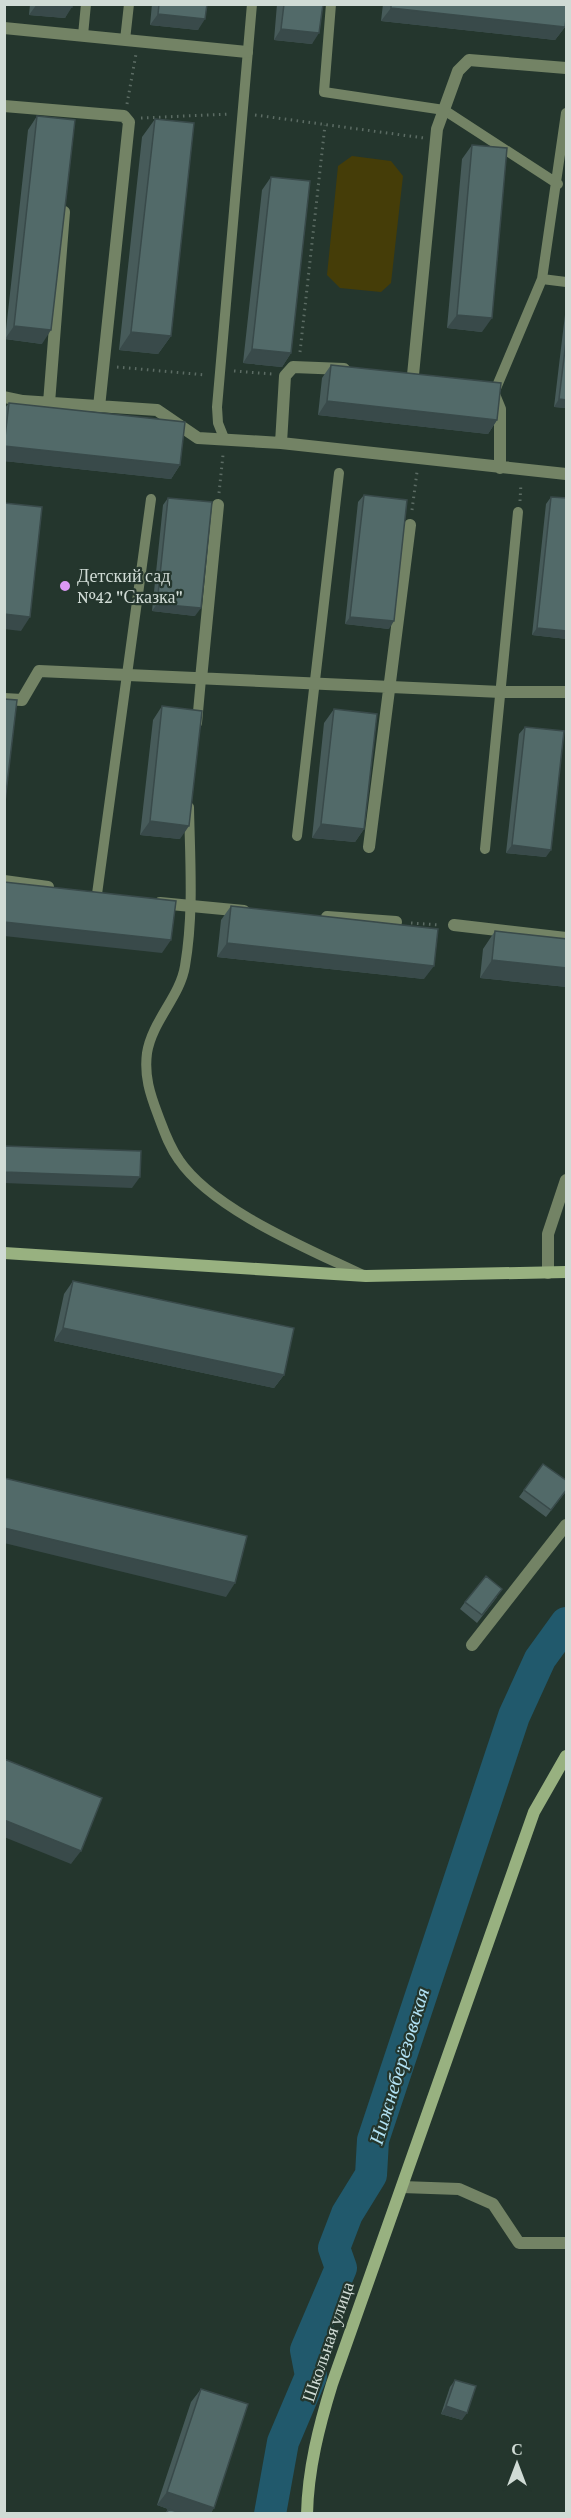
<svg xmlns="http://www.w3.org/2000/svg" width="571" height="2518" font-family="'Crimson Pro',serif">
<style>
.pitch{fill:#453d08}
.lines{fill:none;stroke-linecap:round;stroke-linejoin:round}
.river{stroke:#21596c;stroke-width:32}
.path{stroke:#5c6c64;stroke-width:3;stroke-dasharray:1.5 4.5;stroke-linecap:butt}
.lane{stroke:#738365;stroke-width:10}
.street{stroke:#738365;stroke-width:12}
.secondary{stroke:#98b180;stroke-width:12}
.wall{fill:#475b5a}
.shaded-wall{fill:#394a4a}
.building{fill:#526a69;stroke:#394a4a;stroke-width:1.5}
.poi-dot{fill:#dc99f5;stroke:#24362d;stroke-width:2}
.labels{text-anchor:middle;stroke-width:4.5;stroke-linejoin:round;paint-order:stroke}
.poi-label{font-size:18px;fill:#d0dbd5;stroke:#24362d;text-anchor:start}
.street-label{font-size:18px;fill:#d0dbd5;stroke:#24362d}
.water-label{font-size:20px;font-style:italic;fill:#b2e2f4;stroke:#24362d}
</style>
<rect width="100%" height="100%" fill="#24362d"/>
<!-- pitch -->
<path class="pitch" d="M352,156L391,161L403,176L391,283L381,292L340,288L327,275L338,166Z"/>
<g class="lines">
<!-- river -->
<path class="river" d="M270,2514L283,2442L311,2376L306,2350L341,2268L334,2248L347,2214L371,2175L373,2140L514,1716L540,1659L566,1623"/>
<!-- path -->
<path class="path" d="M127,104L136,54
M255,115L424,138
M141,118L230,114
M300,352L325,125
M117,367L206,375
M234,371L272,374
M219,493L223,455
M520,501L521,483
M412,510L417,472
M411,923L440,925"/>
<!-- lane -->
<path class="lane" d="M331,4L324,92L444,110L558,184
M83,35L86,4
M125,40L129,4
M542,279L566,113
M494,393L542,279L566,282
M224,438L218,423L217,407L252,4
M197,723L201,679
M189,807C190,860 194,913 185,966C180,997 152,1021 147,1053C144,1076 150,1094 158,1115C164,1131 169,1146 179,1160C213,1210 309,1249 363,1275
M297,836L339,473
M485,849L518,512
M97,894L151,499"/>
<!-- street -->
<path class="street" d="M4,28L247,52
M4,106L124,116L129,122L99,407
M413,375L437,129L458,71L469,60L566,68
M493,392L500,409V468
M4,397L23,401L157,410L198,438L281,443L566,474
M49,403L64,212
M281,443L285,376L293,367L344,369
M201,679L218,505
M4,699L22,700L39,671L501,692H566
M369,847L410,525
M4,881L48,887
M160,903L244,911
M327,917L396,922
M454,925L566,938
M548,1273V1234L566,1180
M472,1645L566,1525
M402,2187L459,2189L493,2204L519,2243H566"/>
<!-- secondary -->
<path class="secondary" d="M4,1253L366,1276L566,1272
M307,2514C308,2469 319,2426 332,2384L534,1812L566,1756"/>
</g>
<!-- wall -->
<path class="wall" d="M30,4H72L65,18L29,15Z
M152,4H207L198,30L150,25Z
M277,4H323L312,44L274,40Z
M383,4H567L565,27L555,40L381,21Z
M37,116L42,344L5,339L28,130Z
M155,119L171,336L158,354L119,350L142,137Z
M472,145L482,332L447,328L462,159Z
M271,177L291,353L282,367L243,363L262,190Z
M567,298V408L554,407Z
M331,365L497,420L488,434L318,415L322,378Z
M9,403L180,465L171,479L4,461V409Z
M364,495L389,629L345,624L358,502Z
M551,497L567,639L532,635L546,504Z
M168,498L195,616L152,611L163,505Z
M162,706L180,839L140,835L153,720Z
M334,709L364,829L355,842L312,838L324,723Z
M525,727L546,857L506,853L519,734Z
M231,906L424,979L217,957L221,920Z
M495,931L567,939V987L480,978L483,949Z
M73,1281L284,1375L274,1388L54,1341L64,1294Z
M543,1464L567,1490L546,1517L519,1497Z
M497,1597L477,1623L460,1609L465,1602Z
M455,2380L462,2420L441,2414L450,2387Z
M201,2389L214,2508L210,2514H165L168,2509L157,2505L191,2402Z"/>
<!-- shaded-wall -->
<path class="shaded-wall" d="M37,4L72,7L65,18L29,15Z
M391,8L565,27L555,40L381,21Z
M158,14L205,19L198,30L150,25Z
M281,29L319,33L312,44L274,40Z
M457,315L492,318L482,332L447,328Z
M14,326L51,330L42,344L5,339Z
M131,332L171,336L158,354L119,350Z
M252,349L291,353L282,367L243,363Z
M559,399L567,400V408L554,407Z
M327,401L497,420L488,434L318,415Z
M4,446L180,465L171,479L4,461Z
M157,604L201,608L195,616L152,611Z
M4,614L30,617L21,631L4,629Z
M350,617L394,621L389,629L345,624Z
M537,628L567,631V639L532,635Z
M150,821L189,826L180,839L140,835Z
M321,824L364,829L355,842L312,838Z
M512,845L551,850L546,857L506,853Z
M4,922L171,940L162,953L4,936Z
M227,943L434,966L424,979L217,957Z
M492,960L567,968V987L480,978Z
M4,1172L140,1177L132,1188L4,1183Z
M63,1328L284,1375L274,1388L54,1341Z
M4,1528L235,1583L226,1597L4,1543Z
M4,1820L81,1851L71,1864L4,1837Z
M446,2406L467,2413L462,2420L441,2414Z
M167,2492L214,2508L210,2514H182L157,2505Z"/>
<!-- building -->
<path class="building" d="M39,4H72V7Z
M159,4H207L205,19L158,14Z
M284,4H323L319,33L281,29Z
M391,4H567V10L565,27L391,8Z
M37,116L75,120L51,330L14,326Z
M155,119L194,123L171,336L131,332Z
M472,145L507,148L492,318L457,315Z
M271,177L310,181L291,353L252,349Z
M567,333V400L559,399Z
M331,365L501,383L497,420L327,401Z
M9,403L185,422L180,465L4,446Z
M364,495L407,500L394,621L350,617Z
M551,497L567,498V631L537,628Z
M168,498L212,502L201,608L157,604Z
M4,503L42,507L30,617L4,614Z
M4,699L17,700L4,810Z
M162,706L202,711L189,826L150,821Z
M334,709L377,714L364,829L321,824Z
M525,727L564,731L551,850L512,845Z
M4,882L176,901L171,940L4,922Z
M231,906L438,929L434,966L227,943Z
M495,931L567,939V968L492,960Z
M4,1146L141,1151L140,1177L4,1172Z
M73,1281L294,1328L284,1375L63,1328Z
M543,1464L567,1481V1489L551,1510L524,1490Z
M4,1478L247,1536L235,1583L4,1528Z
M486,1576L502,1589L482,1615L465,1602Z
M4,1759L102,1798L81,1851L4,1820Z
M455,2380L476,2386L467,2413L446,2406Z
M201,2389L248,2404L214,2508L167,2492Z
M168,2509L184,2514H167Z"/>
<!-- markers -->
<circle class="poi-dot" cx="65" cy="586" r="6"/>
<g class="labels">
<!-- poi labels -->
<g class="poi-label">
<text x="77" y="582">Детский сад<tspan x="77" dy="21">№42 "Сказка"</tspan></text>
</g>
<!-- street labels -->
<g class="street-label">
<text transform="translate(328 2342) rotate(-71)" y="6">Школьная улица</text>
</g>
<!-- water labels -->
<g class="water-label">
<text transform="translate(399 2066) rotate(-73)" y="7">Нижнеберёзовская</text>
</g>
</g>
<!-- border -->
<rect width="571" height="2518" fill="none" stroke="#d0dbd5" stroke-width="12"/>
<!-- north arrow -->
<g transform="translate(517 2464)" stroke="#24362d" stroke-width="4.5" paint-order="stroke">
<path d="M0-4.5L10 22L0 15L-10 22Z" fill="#d0dbd5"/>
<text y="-9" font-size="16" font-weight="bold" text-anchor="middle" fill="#d0dbd5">С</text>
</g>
</svg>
